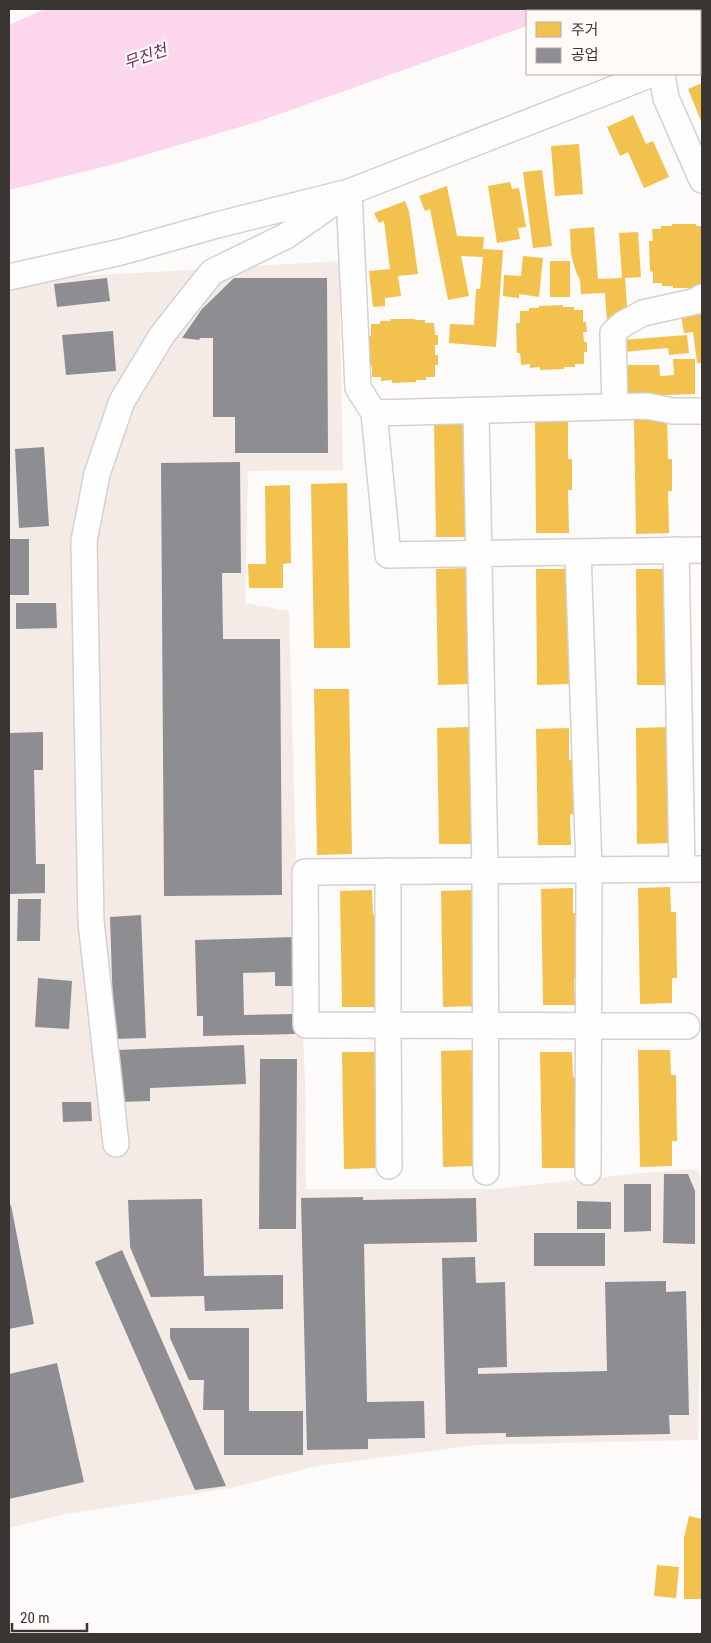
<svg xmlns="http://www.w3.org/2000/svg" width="711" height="1643" font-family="'Roboto Condensed','Noto Sans KR',sans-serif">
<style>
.built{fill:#f4ebe6}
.water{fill:#fcd6ec}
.homes{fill:#f2c14e}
.industry{fill:#8d8d92}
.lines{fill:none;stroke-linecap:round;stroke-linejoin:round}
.minor-casing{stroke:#d4d1d0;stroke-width:28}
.minor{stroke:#fffefe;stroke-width:25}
.labels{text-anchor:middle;stroke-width:5;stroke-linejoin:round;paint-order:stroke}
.water-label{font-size:16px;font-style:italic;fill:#71275a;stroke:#fffaf7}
</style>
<rect width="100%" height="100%" fill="#fdfbf9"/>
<!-- built -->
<path class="built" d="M339,261L343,470L248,471L245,603L289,611L298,926L305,1078L306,1189H495L642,1173L698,1169L702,1182V1249L698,1440L477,1445L317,1466L231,1488L61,1515L9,1528V288L50,278Z"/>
<!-- water -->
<path class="water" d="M45,9H575L568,11H527V26L260,121L111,165L9,190V25Z"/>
<!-- homes -->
<path class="homes" d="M702,83V123L688,89Z
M633,115L646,144L653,141L669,177L644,188L628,152L620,156L607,127Z
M579,144L583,194L555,196L551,146Z
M542,170L552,246L533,248L523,172Z
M510,182L512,189L519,188L526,227L518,228L520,239L497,243L488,186Z
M447,186L457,236L484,237L483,249L503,250L496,347L449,343L450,324L474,325L476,289H480L483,257L461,256L469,296L448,300L430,209L425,211L419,196Z
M405,201L409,211L418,274L398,276L401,296L385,298V306L373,307L369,271L390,269L384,221L379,223L374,213Z
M672,224H696V226H702V285L697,286V288H673V286H662V283H653V272L650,271L649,241H653L652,229H661V226H672Z
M594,227L598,279L622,278L619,233L638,232L641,277L625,278L628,319L607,321L605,293L581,294L580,280L576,272L571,254L570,229Z
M523,256L543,258L539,297L519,294V298L503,296L504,275L521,276Z
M550,261H570V297H550Z
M563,305V307H574V310H583V322H586L587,332H583L584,342H587V352H584V364H575V367H564V369L540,370V367L530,368V364L521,365L520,353H517L516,323H520V311H529V308H539V306Z
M702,312V363H697L693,332L684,333L681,315Z
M390,319H415V320H425V323H434L435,335H438V345H435V355H438V365H435V377H426V380H416V382L392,383V380L381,381V377H372V366H368V336H371V324H380V321H391Z
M687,335L689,353L669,355L668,348L623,352L622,340Z
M673,359H695V394L636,396L618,402L617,365H659L660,376L674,375Z
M535,417H568V459H572V490H568L569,533H536Z
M667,417L668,459H672V491H668L669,533L636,534L634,418Z
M434,421H466L469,537H436Z
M347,483L350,648H314L311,484Z
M290,485L291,563L283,564V588H249L248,564H266L265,486Z
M468,568L470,684L438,685L436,569Z
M536,569H569L570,684L537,685Z
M636,569H668L670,685H637Z
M314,689H349L352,854L317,855Z
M470,727V752H475L476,818H471L472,844H439L437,728Z
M669,727L670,843L637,844L636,728Z
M569,728V760L574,759L575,814H570L571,845H538L536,729Z
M670,887L671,912H676L677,978H672V1003L640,1004L638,888Z
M573,888V913H578L579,979H574L575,1005H543L541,889Z
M372,890L373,915H378L379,981L374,982V1007H342L340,891Z
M473,890L476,1006L443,1007L441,891Z
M474,1050L476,1166L443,1167L441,1051Z
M638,1050H670L671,1075H676L677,1141H672V1166L640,1167Z
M342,1052H375V1076L380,1077L381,1142L376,1143L377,1168L344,1169Z
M540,1052H572L573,1077H577L579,1142L574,1143V1168H542Z
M689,1516L702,1519V1599H684V1538Z
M657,1565L679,1567L676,1598L654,1596Z"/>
<!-- industry -->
<path class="industry" d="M107,278L110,301L57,307L54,284Z
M234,278H327L328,453H235V417H213V338H200L199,340L182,338L202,309Z
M113,331L116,371L66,375L62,335Z
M44,447L49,526L19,528L15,449Z
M240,462L241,573H222L223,639H280L282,895L164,896L161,463Z
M9,539H29V595H9Z
M16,603H56L57,628L16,629Z
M43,732V770H34L36,864H45V893L9,894V733Z
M18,899H41L40,941H17Z
M141,915L146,1038L114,1039L110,917Z
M294,937L295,986H275V972L243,973L244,1015L295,1014V1034L203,1036V1016H197L195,940Z
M38,978L72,981L69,1029L35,1027Z
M244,1045L246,1084L150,1088V1101L119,1102L116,1050Z
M260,1059H297L296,1229H259Z
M62,1102H91L92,1121L63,1122Z
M664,1174H688L695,1191V1244L663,1243Z
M624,1184H651V1231L624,1232Z
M363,1197V1200L476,1198L477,1242L364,1244L367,1402L424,1401L425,1438L368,1439V1449L307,1450L301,1198Z
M202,1199L204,1276L283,1275V1309L205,1311L204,1296L151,1297L130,1247L128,1200Z
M577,1201L611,1202V1229H577Z
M11,1205L34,1324L9,1329V1206Z
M534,1233H605V1266H534Z
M122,1250L226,1486L195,1490L95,1262Z
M475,1257L476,1283L505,1282L507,1367L478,1368V1374L607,1371L605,1282L666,1281V1292L686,1291L689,1415H669L670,1434L506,1437V1433L446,1434L442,1258Z
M170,1328H249V1411H303V1455H224V1410H203L204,1380H189L170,1338Z
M57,1363L84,1482L9,1499V1374Z"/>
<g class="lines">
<!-- minor casing -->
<g class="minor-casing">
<path id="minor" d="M700,53L702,52
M662,74L666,98L702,180
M349,192L358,388L374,413L388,555L702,550
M9,277L121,252L217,225L349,192L652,74
M615,407L613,333L623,324L643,313L697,301L702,297
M476,411L485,869L486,1172
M374,413L647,406L673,411H702
M676,550L682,869
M578,552L589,869L588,1172
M388,871V1025L389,1166
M687,1026L306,1025L305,872L702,869
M116,1144L91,922L84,541L97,474L122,401L162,335L212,272L286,236L349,192"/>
</g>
<!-- minor -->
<use href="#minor" class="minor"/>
</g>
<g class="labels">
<!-- water labels -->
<g class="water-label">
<text transform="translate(145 56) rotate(-19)" y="6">무진천</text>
</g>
</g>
<!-- border -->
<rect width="711" height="1643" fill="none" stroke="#383533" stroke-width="20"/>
<!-- legend -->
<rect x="526" y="10" width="175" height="65" fill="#fffaf7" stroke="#afaba9"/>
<rect x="536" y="22" width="25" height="15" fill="#f2c14e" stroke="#afaba9"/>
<text x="571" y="35" font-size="15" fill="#383533">주거</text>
<rect x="536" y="48" width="25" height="15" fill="#8d8d92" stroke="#afaba9"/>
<text x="571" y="60" font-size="15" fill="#383533">공업</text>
<!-- scale -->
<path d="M12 1623v8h75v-8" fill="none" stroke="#383533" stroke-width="2.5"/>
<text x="20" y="1623" font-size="15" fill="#383533" stroke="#fffaf7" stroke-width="4" paint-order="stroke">20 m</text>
</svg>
